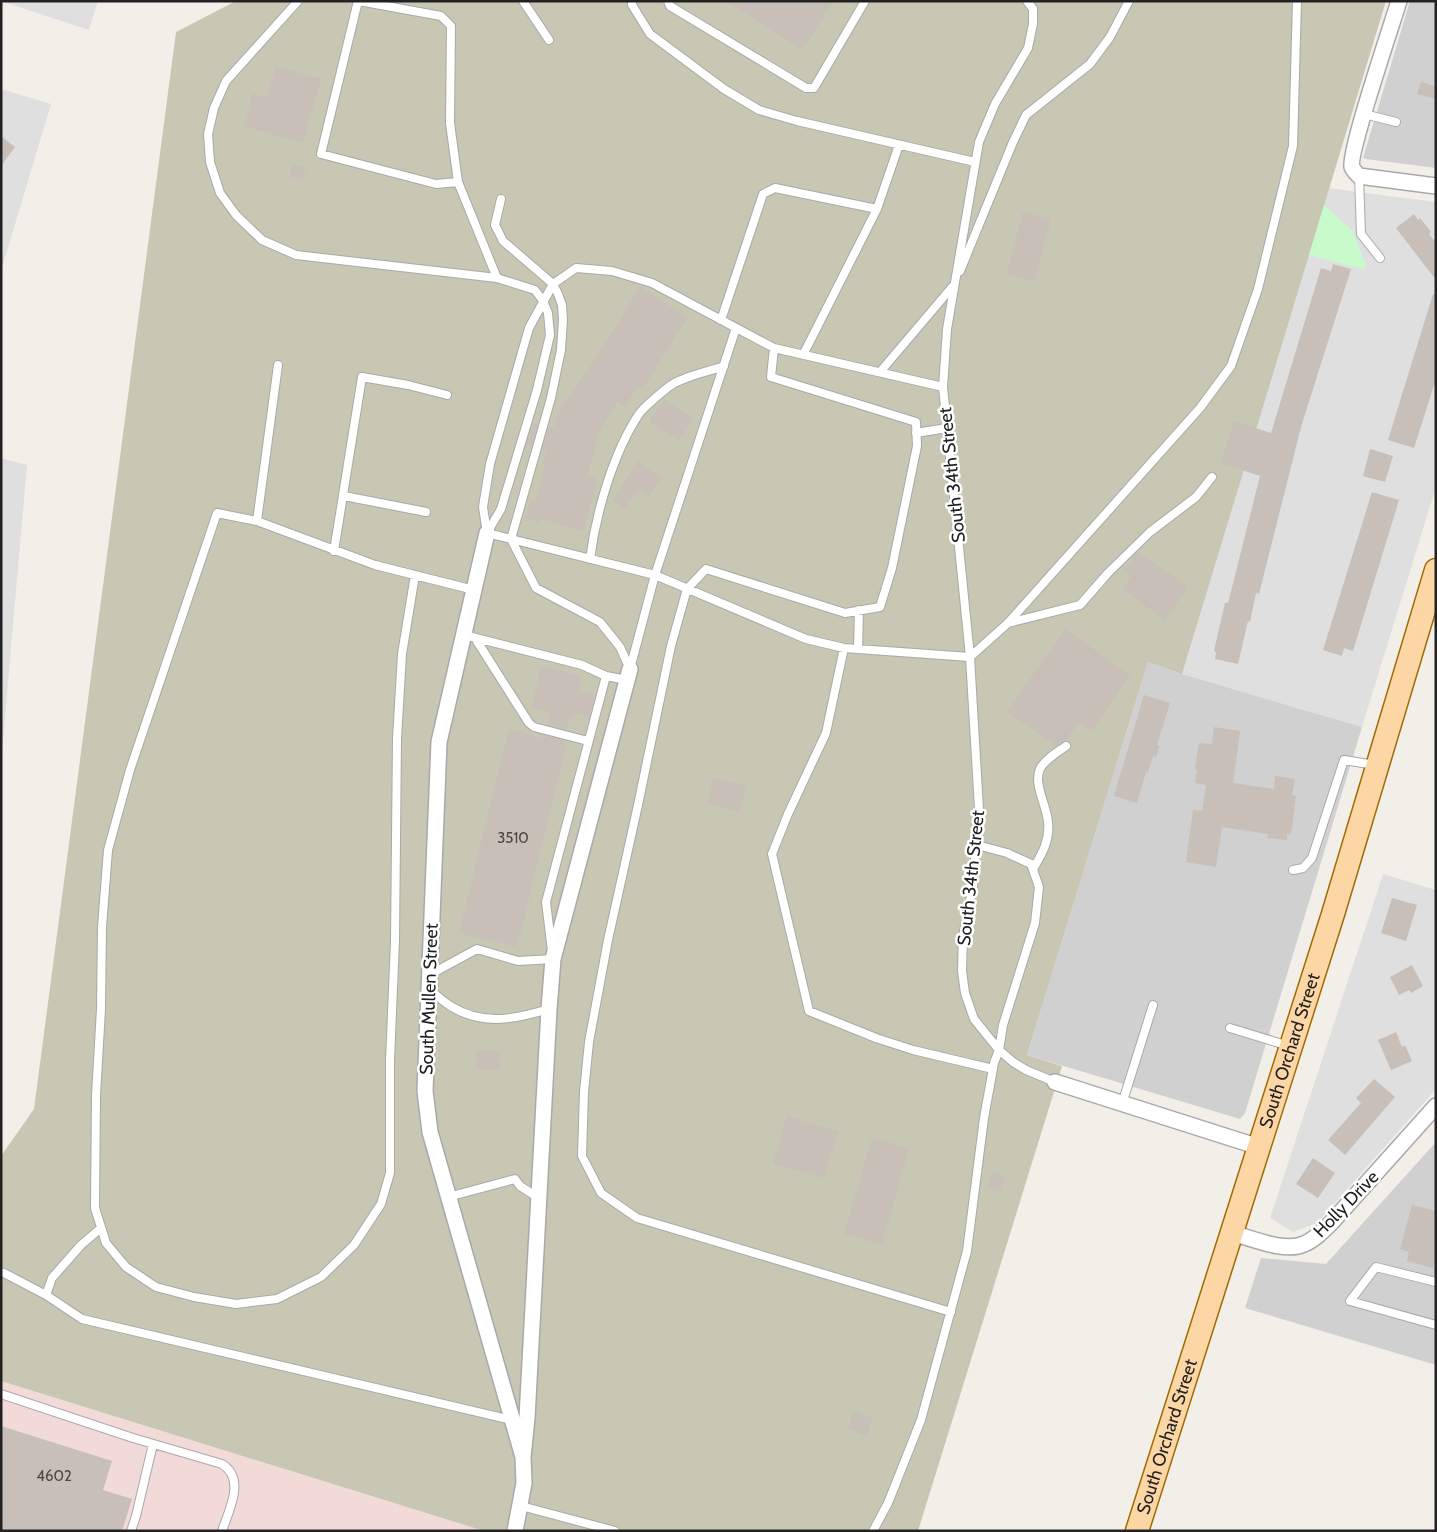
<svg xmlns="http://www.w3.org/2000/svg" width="1437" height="1532" font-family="Cabin,sans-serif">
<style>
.residential{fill:#e0dfdf}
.commercial{fill:#f2dad9}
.religious{fill:#d0d0d0}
.construction{fill:#c7c7b4}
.park{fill:#c8facc}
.building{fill:#c7bfb8}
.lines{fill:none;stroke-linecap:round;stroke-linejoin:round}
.lane-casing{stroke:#a9a9a9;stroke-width:10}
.street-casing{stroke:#a9a9a9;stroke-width:18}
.primary-casing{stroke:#a06b00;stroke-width:25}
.lane{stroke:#fff;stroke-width:8}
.street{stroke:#fff;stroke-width:15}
.primary{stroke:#fcd6a4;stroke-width:22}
.labels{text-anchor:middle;stroke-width:5;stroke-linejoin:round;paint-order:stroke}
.number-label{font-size:15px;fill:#4b4948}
.street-label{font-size:18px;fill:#222;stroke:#fff}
</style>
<rect width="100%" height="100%" fill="#f2efe9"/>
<!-- residential -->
<path class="residential" d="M1,1H98L89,30Z
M1,89L51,104L1,271Z
M1328,188L1436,202V487L1362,727L1182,674Z
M1,458L27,465L1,763Z
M1383,874L1436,890V1089L1317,1223L1293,1232L1270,1218Z"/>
<!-- commercial -->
<path class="commercial" d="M1,1381L484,1531H1Z"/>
<!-- religious -->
<path class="religious" d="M1410,1H1436V168L1366,159L1363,158Z
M1148,662L1182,674L1362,727L1245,1113L1240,1119L1027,1055Z
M1436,1142V1365L1245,1308L1261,1258L1326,1264Z"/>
<!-- construction -->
<path class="construction" d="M236,1H1386L1182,674L1148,662L1027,1055L1062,1066L918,1531H484L1,1381V1156L34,1109L176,32Z"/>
<!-- park -->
<path class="park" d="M1324,205L1353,231L1366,266L1363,269L1309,255Z"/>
<!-- building -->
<path class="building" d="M725,1H833L803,50Z
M276,66L321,79L303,143L244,126L253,94L267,98Z
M1421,82L1436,87V99L1417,94Z
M1,136L15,147L1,166Z
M293,164L306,167L302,180L289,176Z
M1023,212L1051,219L1035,281L1007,274Z
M1414,214L1418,220L1420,218L1431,232L1429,234L1436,243V280L1396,228Z
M1333,264L1351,269L1301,427L1259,594L1256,593L1250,622L1248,621L1238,664L1215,659L1216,652L1214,651L1225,603H1228L1260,476L1221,463L1234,421L1271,433L1321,268L1331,271Z
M640,287L688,317L642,390L637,387L625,407L617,402L600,432L587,476L598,479L583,531L542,519L540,523L525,518L531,500L535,502L546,463H543L547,450L542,449L549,427L553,428L558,412L594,361Z
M1433,294L1436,295V379L1414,448L1388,440Z
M664,400L694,418L679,441L649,422Z
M533,423L538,424L532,446L526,444Z
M1370,449L1393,456L1385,482L1363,476Z
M637,461L662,477L649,496L638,489L625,509L613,501Z
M1372,492L1399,500L1353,651L1344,648L1342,656L1323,650Z
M1138,552L1188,587L1165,620L1122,589L1131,576L1124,571Z
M1065,629L1130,675L1092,731L1079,722L1066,740L1056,746L1007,712Z
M542,666L582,676L579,691L595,695L589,717L575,713L573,718L570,717L567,730L548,725L550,713L531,708Z
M1144,695L1170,703L1157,745L1160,746L1156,757L1153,756L1148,772H1146L1137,803L1114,796Z
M1214,727L1240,731L1233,783L1274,789L1275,776L1295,779L1292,795L1296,796L1291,835L1287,834V840L1267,838L1268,834L1222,827L1216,867L1186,862L1193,810L1202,811L1206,785L1195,783L1197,770L1195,769L1199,743L1212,744Z
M509,729L544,738L545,736L564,741L563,743H567L517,947L459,933Z
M713,778L746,786L740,812L707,804Z
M1392,898L1417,905L1406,941L1381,933Z
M1412,965L1423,986L1411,993L1409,990L1399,995L1390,977Z
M1396,1032L1402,1047L1405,1045L1412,1061L1391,1070L1378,1040Z
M476,1050L500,1051L499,1070L476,1069Z
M1374,1079L1395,1097L1345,1155L1328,1140L1361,1103L1356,1098Z
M787,1116L838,1131L824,1178L773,1164Z
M872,1138L909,1148L882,1245L844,1234Z
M1313,1158L1335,1173L1318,1198L1296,1184Z
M992,1172L1006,1177L1000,1192L987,1188Z
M1412,1205L1436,1211V1258L1433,1268L1407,1261L1409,1252L1400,1249Z
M854,1411L873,1419L866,1436L848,1429Z
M1,1426L112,1461L103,1490L132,1499L122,1531H1Z"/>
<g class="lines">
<!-- lane casing -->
<g class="lane-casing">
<path id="lane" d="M298,1L226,81L214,108L208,134L210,162L220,193L236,215L262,240L296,255L497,278L535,290L543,301L548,313L550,335L537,390L501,509L487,533
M358,1L321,154L436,184L458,182
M359,1L441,16L451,26L450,123L458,182L497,278
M523,1L549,40
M632,1V5L650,34L724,89L759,110L797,121L975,162
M668,1L670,6L806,88H814L865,1
M1027,1L1033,9V24L1028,48L995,104L979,142L947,329L943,387L970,657L979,809L973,886L963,936L962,971L965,993L974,1019L999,1050L1013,1062L1026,1070L1055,1082
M1364,114L1396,122
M1359,176L1361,234L1380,258
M501,199L495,225L503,241L553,284L558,294L562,305L563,320L561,350L551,398L511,539
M960,271L1013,142L1026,115L1090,64L1110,37L1129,1
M721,320L763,194L775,188L877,209
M774,348L771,377L916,422L917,446L892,568L880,607L845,613L706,569L687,589L671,646L638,805L608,940L589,1042L584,1092L582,1156L601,1193L637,1218L951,1312
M803,355L877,209L899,145
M278,365L257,521L375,565L474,590
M880,372L953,286
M916,433L947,428
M344,496L426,512
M257,521L217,513L130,770L108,850L102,927L101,1009L96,1095L95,1208L106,1243L126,1267L156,1287L194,1297L236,1304L277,1299L321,1277L354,1245L381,1204L390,1173V1060L395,941L397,738L402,654L415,575
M487,533L655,575L806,639L844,648L970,657L1008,623L1200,408L1231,366L1258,289L1293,146L1297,1
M487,533L483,507L490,464L529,328L553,284L576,268L612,271L652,283L774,348L943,387
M511,539L536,588L600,622L620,647L630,669
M334,551L362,377L408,385L447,395
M590,559C596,513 613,453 639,414C643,408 666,388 673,384C686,376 710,371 724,366
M1008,623L1080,605L1108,573L1150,532L1196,497L1212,477
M464,635L582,665L606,676L627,680
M475,638L529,723L534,727L588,741
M844,648L826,733L788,814L772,854L809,1011L876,1038L913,1050L993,1069
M858,649L859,610
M630,669L655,575L736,328
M1033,869C1042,854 1050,841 1048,822C1047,807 1033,783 1040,769C1045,759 1058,752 1066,746
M1293,870L1303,868L1312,858L1344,760L1375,765
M431,974L477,949L518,961L553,959L546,902L606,676
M430,990C437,996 444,1002 452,1007C484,1026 515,1019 549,1009
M1230,1028L1289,1046
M1122,1104L1153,1005
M448,1197L515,1179L520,1186L539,1198
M4,1273L46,1295L82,1319L512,1420
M1436,1282L1376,1267L1350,1301L1436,1325
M46,1295L52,1278L81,1245L101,1228
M1,1394L133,1438L222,1464C246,1479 229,1510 222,1531
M521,1506L615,1531
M131,1531L136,1516L153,1444
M873,1531L888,1503L921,1420L967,1251L984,1118L994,1063L999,1050L1003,1025L1035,923L1039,887L1031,864L1007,853L977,845"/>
</g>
<!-- street casing -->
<g class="street-casing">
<path id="street" d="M1399,1C1392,24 1348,154 1352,167C1353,170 1357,174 1359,176L1436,186
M487,533L439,742L425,1091L430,1132L523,1457
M1055,1082L1259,1147
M1232,1233C1251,1238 1285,1253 1304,1244C1314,1240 1323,1231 1331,1223L1436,1106
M515,1531L524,1483L523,1457L527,1418L549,1009L553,959L630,669"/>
</g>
<!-- primary casing -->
<g class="primary-casing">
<g id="primary">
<path id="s1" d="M1137,1531L1333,914L1436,570"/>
</g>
</g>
<!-- lane -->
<use href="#lane" class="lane"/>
<!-- street -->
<use href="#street" class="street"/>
<!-- primary -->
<use href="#primary" class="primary"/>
</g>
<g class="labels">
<!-- number labels -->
<g class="number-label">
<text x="513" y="843">3510</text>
<text x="54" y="1481">4602</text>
</g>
<!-- street labels -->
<g class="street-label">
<text transform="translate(952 475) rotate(-96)" y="6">South 34th Street</text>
<text transform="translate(971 878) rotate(-84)" y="6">South 34th Street</text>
<text transform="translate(429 999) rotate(-88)" y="6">South Mullen Street</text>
<text dy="6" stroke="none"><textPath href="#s1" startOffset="504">South Orchard Street</textPath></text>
<text transform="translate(1346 1204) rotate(-46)" y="6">Holly Drive</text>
<text dy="6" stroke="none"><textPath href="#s1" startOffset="99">South Orchard Street</textPath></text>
</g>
</g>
<!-- border -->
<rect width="1437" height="1532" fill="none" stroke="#222222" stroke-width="5"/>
</svg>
